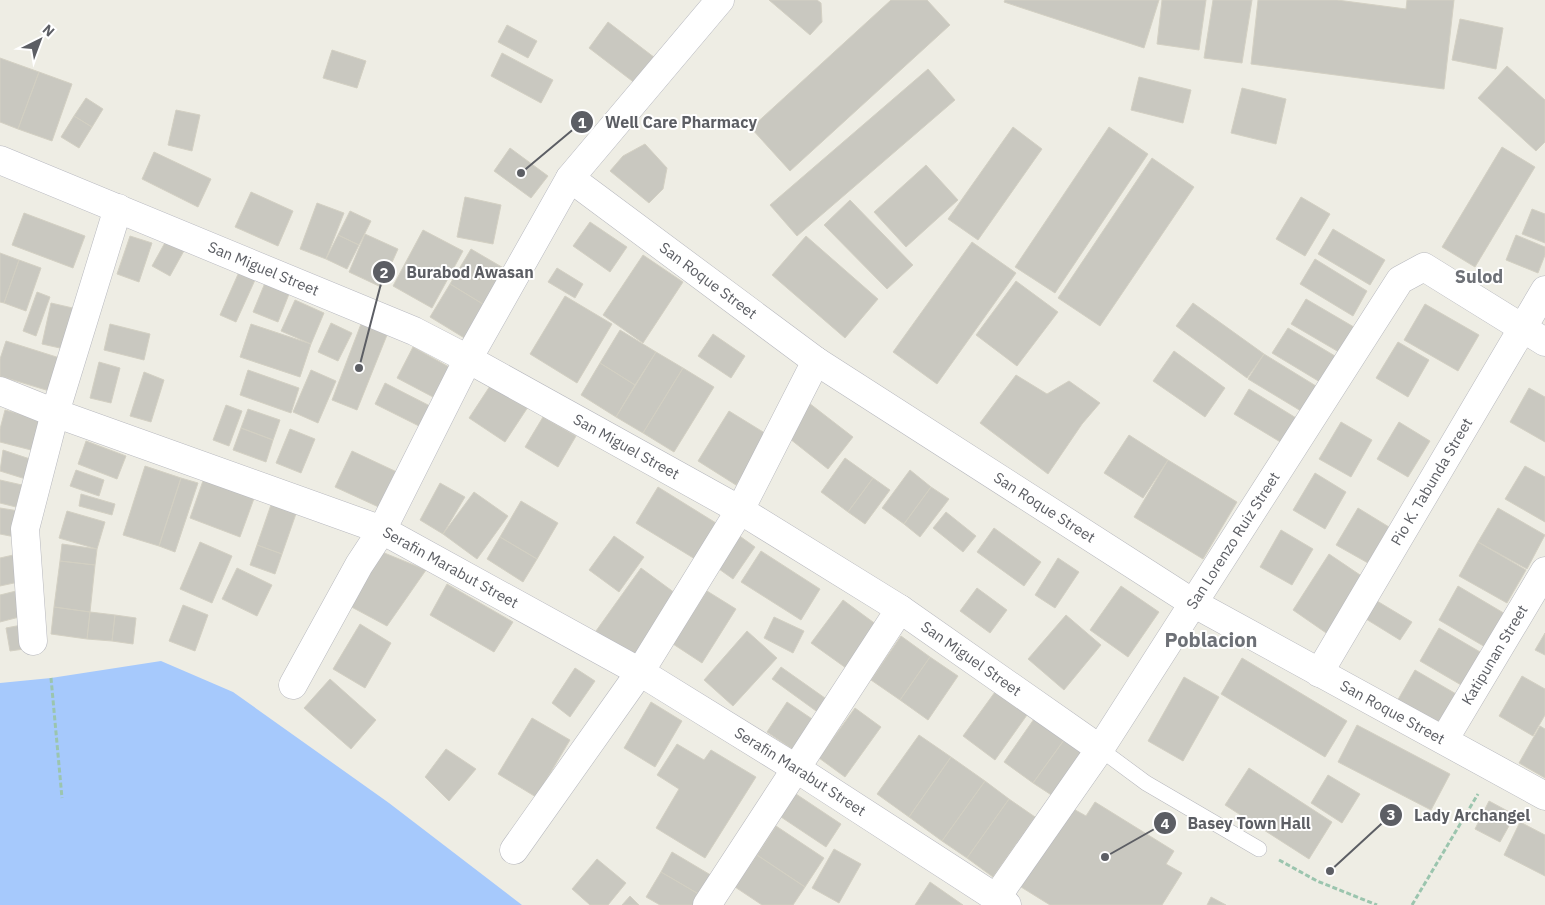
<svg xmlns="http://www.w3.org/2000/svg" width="1545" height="905" font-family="'IBM Plex Sans',sans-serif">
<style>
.water{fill:#a6c9fc}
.building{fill:#c9c8c0;stroke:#d3d0c3}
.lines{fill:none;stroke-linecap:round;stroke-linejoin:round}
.lane-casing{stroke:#b7b8be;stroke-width:16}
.street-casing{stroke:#b7b8be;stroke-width:29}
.secondary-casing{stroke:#b8b9c0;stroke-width:29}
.path{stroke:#9bc5ae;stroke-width:3;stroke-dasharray:5 2.5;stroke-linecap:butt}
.lane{stroke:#fff;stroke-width:15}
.street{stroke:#fff;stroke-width:28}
.secondary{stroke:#fff;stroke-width:28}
.labels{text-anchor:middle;stroke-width:4;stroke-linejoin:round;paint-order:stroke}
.street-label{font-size:15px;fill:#5c5e64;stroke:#fff}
.quarter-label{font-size:18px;font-weight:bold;fill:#6d7076;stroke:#fff}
.district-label{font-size:20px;font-weight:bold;fill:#6d7076;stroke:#fff}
.leader{fill:none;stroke:#5c5e64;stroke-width:2}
.callout-dot{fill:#5c5e64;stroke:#fff;stroke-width:2}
.mark-label{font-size:15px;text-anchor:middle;font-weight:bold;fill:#fff}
.callout-label{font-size:16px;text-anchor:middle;font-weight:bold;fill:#5c5e64;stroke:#fff;stroke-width:4;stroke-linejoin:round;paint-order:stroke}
</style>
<rect width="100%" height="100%" fill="#eeede4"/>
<!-- water -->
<path class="water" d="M161,661L233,692L389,803L522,905H0V683L51,678Z"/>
<!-- building -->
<path class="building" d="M769,0H817L821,3L822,22L810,35Z
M891,0H927L950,25L790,171L751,128Z
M1005,0H1159L1144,48L1004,2Z
M1162,0H1206L1199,50L1157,44Z
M1213,0H1252L1242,63L1204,58Z
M1258,0H1337L1406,9L1407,0H1454L1444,89L1251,64Z
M1460,19L1503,28L1496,69L1452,60Z
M608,22L659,61L640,87L589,48Z
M507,25L537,41L528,58L498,42Z
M332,50L366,61L357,88L323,78Z
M502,53L553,80L541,103L491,76Z
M0,58L39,72L18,129L0,122Z
M1507,66L1545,100V142L1536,151L1478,98Z
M928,69L955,100L797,236L770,205Z
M39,72L72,84L52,141L18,129Z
M1139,77L1191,90L1183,123L1131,110Z
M1242,88L1286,99L1276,144L1231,133Z
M86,98L103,109L92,127L74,116Z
M176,110L200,115L192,151L168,145Z
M74,116L92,127L79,148L61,137Z
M1013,127L1042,149L978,240L948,219Z
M1109,127L1148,154L1055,293L1015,267Z
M645,144L667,168L663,189L649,203L610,171L623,156Z
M1502,147L1535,167L1475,267L1442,247Z
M510,148L548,176L531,198L494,171Z
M154,152L211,179L198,207L142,179Z
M1152,158L1194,187L1100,326L1058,298Z
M926,165L958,200L906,247L874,212Z
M251,192L293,211L278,246L235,227Z
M465,197L501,205L493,244L457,237Z
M1301,197L1330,214L1305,256L1276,239Z
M850,200L913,265L887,289L824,225Z
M317,203L344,213L326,259L300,249Z
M1532,209L1545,214V243L1522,234Z
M350,211L371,221L359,245L338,235Z
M24,213L85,236L73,268L12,245Z
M590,222L627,247L610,272L573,246Z
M1333,229L1385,260L1370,285L1318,254Z
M423,230L463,251L432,308L393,286Z
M365,234L398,249L381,287L349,272Z
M338,235L359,245L347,269L326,259Z
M1516,235L1545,247V255L1538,273L1506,260Z
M130,236L152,243L139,282L117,274Z
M806,236L878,299L845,338L772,275Z
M167,239L185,249L170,276L152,266Z
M972,242L1016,273L937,384L893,352Z
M471,249L512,273L491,309L450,284Z
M0,253L19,260L4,303L0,302Z
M643,255L683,282L643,343L603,315Z
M1315,259L1367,291L1353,316L1300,284Z
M19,260L41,268L26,311L4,303Z
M557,268L583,284L575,298L548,282Z
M239,272L255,280L236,322L220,315Z
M267,278L291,289L278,322L253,312Z
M1016,281L1058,312L1017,366L976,335Z
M450,284L491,309L471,342L430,317Z
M37,292L50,297L36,336L23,331Z
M565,296L612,324L577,383L530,354Z
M1306,299L1359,330L1344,355L1291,324Z
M295,300L324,313L311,344L281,331Z
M51,303L77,309L69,350L42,344Z
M1193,303L1264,354L1247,378L1176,326Z
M1425,304L1479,335L1458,371L1404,340Z
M331,323L352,333L338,361L318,352Z
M110,324L150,334L144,360L104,350Z
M251,324L311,344L300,377L240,357Z
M361,324L387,335L357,410L332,400Z
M1288,328L1340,359L1325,385L1272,353Z
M620,330L656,352L635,385L600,363Z
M713,334L745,356L731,378L698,356Z
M6,341L66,360L56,393L0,376V359Z
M1398,342L1429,360L1408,397L1376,378Z
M413,347L449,367L433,397L397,378Z
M1174,351L1225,388L1205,417L1153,381Z
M656,352L683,368L643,433L616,417Z
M1264,354L1316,386L1301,411L1248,379Z
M99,362L120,368L111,403L90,398Z
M600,363L635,385L616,417L581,395Z
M683,368L714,387L674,452L643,433Z
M248,370L299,388L291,413L240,395Z
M311,370L336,381L318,423L293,412Z
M144,372L164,380L151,422L130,416Z
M1016,375L1047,394L1069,381L1100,403L1082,424L1048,474L980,423Z
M385,383L430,406L419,426L375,404Z
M492,383L528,407L505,442L469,418Z
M1529,388L1545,397V442L1510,422Z
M1249,389L1301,421L1287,446L1234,414Z
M809,403L853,437L828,469L785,435Z
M226,405L242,411L229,446L213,440Z
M248,409L280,420L273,440L241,428Z
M5,410L42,420L35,451L0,442V429Z
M729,411L768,435L736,485L698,461Z
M543,417L576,436L558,467L525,447Z
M1341,422L1372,440L1351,477L1319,459Z
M1399,422L1430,441L1408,477L1377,459Z
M241,428L273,440L266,462L233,450Z
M290,429L315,439L301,473L276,463Z
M1129,435L1168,460L1143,498L1104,473Z
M86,441L126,456L117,479L78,464Z
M3,450L39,462L32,481L0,471Z
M352,451L399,473L383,509L335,487Z
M845,458L873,478L848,512L821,492Z
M1168,460L1237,502L1203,559L1134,517Z
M145,466L181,478L159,546L123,535Z
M1525,466L1545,477V522L1505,499Z
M76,470L104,480L99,496L70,486Z
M910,470L931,487L904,524L882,508Z
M1315,473L1346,492L1325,529L1293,510Z
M205,475L256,493L240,537L190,518Z
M181,478L198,483L175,552L159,546Z
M873,478L890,490L865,524L848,512Z
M0,480L22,485L16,507L0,503Z
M440,483L465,497L443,534L420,520Z
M658,487L716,523L695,559L636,523Z
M931,487L949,499L920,537L904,524Z
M474,492L508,516L477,559L443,534Z
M81,494L115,504L112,515L79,506Z
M273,499L298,508L282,554L257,545Z
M521,501L558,523L537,559L500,537Z
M0,508L19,511L15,537L0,534Z
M1358,508L1389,527L1368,563L1336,545Z
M1498,508L1545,535L1527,569L1478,542Z
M67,511L105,522L97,549L59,538Z
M946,512L976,536L963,552L933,528Z
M994,528L1041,562L1024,586L977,552Z
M1281,530L1313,549L1292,585L1260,567Z
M734,532L755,547L733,579L712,564Z
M614,536L644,557L619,592L589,570Z
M500,537L537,559L523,582L487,559Z
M200,542L232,556L212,603L180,589Z
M1478,542L1526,570L1507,603L1459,576Z
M62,544L97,549L95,565L60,561Z
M257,545L282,554L275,574L250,565Z
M377,550L426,570L387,626L346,604Z
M761,551L820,589L801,620L741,582Z
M22,553L28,580L0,586V558Z
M1329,554L1369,581L1332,637L1293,610Z
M1058,558L1079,572L1055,608L1035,595Z
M60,561L95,565L90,612L54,607Z
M237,568L272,585L257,616L222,599Z
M641,568L679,596L633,659L596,631Z
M447,584L513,622L494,652L430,615Z
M1121,586L1159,612L1128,657L1090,630Z
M1458,586L1507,615L1487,648L1439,620Z
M977,588L1007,610L990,633L960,611Z
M20,590L27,615L0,622V595Z
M707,591L736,609L702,663L673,644Z
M843,600L877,625L846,668L811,643Z
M1377,601L1412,622L1400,640L1366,619Z
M183,605L208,615L195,651L169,641Z
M54,607L90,612L87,639L51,634Z
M90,612L115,615L112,641L87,639Z
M115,615L136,618L133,644L112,641Z
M1066,615L1101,645L1064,690L1028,659Z
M774,617L804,631L793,653L764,638Z
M27,624L31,648L10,651L6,628Z
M360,624L391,643L365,688L333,669Z
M1439,628L1487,656L1468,689L1420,661Z
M747,631L777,658L733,706L704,680Z
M1545,633V655L1535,650Z
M901,636L930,657L900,700L871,680Z
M930,657L958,676L928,720L900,700Z
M1242,658L1347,721L1325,757L1221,694Z
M781,667L832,703L823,716L772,679Z
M575,668L595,681L570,717L552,703Z
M1415,670L1463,698L1444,731L1396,703Z
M1522,676L1545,689V715L1533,736L1499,716Z
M1184,677L1219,697L1183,761L1148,741Z
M330,679L376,720L351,749L304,708Z
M995,692L1027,715L995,760L963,736Z
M651,702L682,721L655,767L624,748Z
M787,702L821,725L801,755L767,732Z
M855,708L881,727L845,777L819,758Z
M532,718L570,740L536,797L498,774Z
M1034,719L1064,740L1033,783L1004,762Z
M1357,725L1450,774L1431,810L1338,762Z
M1540,726L1545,729V778L1519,763Z
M919,735L951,757L909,817L877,794Z
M1064,740L1086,755L1056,798L1033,783Z
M677,744L704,760L711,750L756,777L705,858L656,828L679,789L657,775Z
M446,749L476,769L449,801L425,777Z
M951,757L985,781L942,841L909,817Z
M1249,768L1332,822L1309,859L1225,805Z
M1328,775L1360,794L1342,823L1311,803Z
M985,781L1009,799L967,858L942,841Z
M787,788L841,824L826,847L772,811Z
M1009,799L1035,817L993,877L967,858Z
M1489,801L1515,815L1500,842L1475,829Z
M1095,802L1174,851L1166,864L1182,873L1162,905H1050L1021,887L1070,807L1086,816Z
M1520,822L1545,835V876L1504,855Z
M776,826L824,858L805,887L757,855Z
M834,849L861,864L839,903L812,888Z
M672,852L714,877L702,896L661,872Z
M757,855L805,887L793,905H762L735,887Z
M597,859L626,883L608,905H590L572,889Z
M661,872L702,896L697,905H660L646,897Z
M930,882L963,905H915Z
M630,896L639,905H622Z
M1211,897L1226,905H1207Z"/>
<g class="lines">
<!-- lane casing -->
<g class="lane-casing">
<path id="lane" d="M1100,749L1146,783L1259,849"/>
</g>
<!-- street casing -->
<g class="street-casing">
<g id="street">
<path id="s1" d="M570,178L816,361L1193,603L1545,796"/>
<path id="s2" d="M468,359L740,510L900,609L1100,749"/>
<path d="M0,391L55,413L382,530L359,565L293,685"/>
<path d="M33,641L25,529L55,413L118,208"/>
<path id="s3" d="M1319,673L1545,290"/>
<path id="s4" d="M1444,740L1545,571"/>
<path d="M514,850L640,672L740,510L816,361"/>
<path id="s5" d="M996,898L1100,749L1400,280L1424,267L1545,342"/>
<path d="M707,905L900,609"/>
</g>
</g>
<!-- secondary casing -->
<g class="secondary-casing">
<g id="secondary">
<path id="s6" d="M720,0L570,178L468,359L382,530L640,672L797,769L1007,905"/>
<path id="s7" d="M0,160L414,331L468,359"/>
</g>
</g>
<!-- path -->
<path class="path" d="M51,678L62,798
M1279,860L1317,881L1377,905
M1412,905L1478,794"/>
<!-- lane -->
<use href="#lane" class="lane"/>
<!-- street -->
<use href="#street" class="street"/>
<!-- secondary -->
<use href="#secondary" class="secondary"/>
</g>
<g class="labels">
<!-- street labels -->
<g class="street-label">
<text dy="5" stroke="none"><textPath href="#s7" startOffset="285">San Miguel Street</textPath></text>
<text dy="5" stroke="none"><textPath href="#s1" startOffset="172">San Roque Street</textPath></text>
<text dy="5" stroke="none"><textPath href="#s2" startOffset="181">San Miguel Street</textPath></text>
<text dy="5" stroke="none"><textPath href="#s3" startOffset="222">Pio K. Tabunda Street</textPath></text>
<text dy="5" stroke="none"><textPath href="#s1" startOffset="578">San Roque Street</textPath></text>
<text dy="5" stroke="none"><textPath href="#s5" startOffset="429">San Lorenzo Ruiz Street</textPath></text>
<text dy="5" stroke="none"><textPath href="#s6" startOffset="710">Serafin Marabut Street</textPath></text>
<text dy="5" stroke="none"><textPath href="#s4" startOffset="99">Katipunan Street</textPath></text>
<text dy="5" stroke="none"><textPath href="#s2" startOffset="586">San Miguel Street</textPath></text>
<text dy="5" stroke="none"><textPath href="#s1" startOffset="982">San Roque Street</textPath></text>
<text dy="5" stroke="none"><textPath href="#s6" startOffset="1115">Serafin Marabut Street</textPath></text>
</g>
<!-- quarter labels -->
<g class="quarter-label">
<text x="1479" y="283">Sulod</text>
</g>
<!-- district labels -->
<g class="district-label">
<text x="1211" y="647">Poblacion</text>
</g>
</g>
<!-- callouts -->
<path class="leader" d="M521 173L582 122M359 368L384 272M1330 871L1391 815M1105 857L1165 823"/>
<g class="callout-dot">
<circle cx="521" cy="173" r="5"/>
<circle cx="359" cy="368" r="5"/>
<circle cx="1330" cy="871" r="5"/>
<circle cx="1105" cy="857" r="5"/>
<circle cx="582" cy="122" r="12"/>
<circle cx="384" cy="272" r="12"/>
<circle cx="1391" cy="815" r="12"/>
<circle cx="1165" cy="823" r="12"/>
</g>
<g class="mark-label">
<text x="582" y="128">1</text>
<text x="384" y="278">2</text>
<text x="1391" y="820">3</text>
<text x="1165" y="829">4</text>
</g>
<g class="callout-label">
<text x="681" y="128">Well Care Pharmacy</text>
<text x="470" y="278">Burabod Awasan</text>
<text x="1472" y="821">Lady Archangel</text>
<text x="1249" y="829">Basey Town Hall</text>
</g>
<!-- north arrow -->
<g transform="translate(40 40) rotate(42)" stroke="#ffffff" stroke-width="4" paint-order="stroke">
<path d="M0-4L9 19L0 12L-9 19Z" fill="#5c5e64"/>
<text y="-8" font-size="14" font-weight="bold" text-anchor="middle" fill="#5c5e64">N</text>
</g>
</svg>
